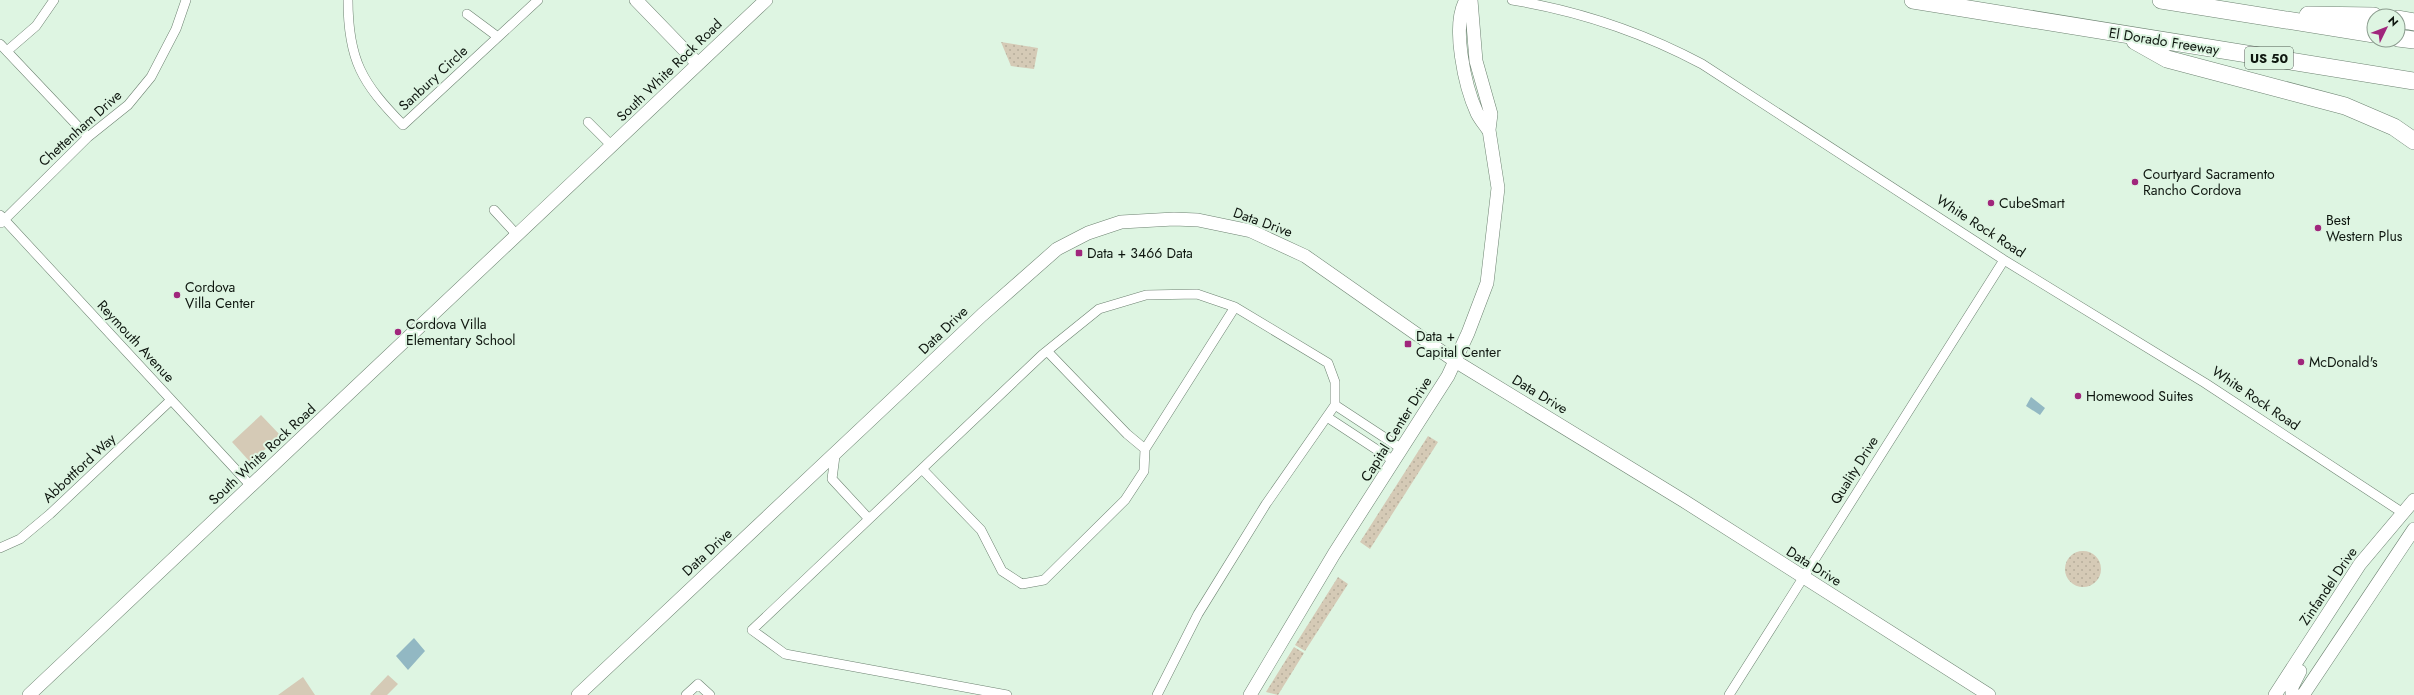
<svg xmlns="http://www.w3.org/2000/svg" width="2414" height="695" font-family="Jost,sans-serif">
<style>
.grass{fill:url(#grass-dots)}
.pitch{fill:#d5cab6}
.water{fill:#92b8c3}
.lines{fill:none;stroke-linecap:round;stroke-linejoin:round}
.street-casing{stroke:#6d8271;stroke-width:10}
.secondary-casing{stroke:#6d8271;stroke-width:14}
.highway-casing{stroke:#6d8271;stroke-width:18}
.street{stroke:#fff;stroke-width:9}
.secondary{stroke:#fff;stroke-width:13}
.highway{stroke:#fff;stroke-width:17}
.poi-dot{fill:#a0267c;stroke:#def5e2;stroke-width:1.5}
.labels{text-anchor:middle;stroke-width:4;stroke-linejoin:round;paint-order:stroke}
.shield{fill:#def5e2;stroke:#4c594e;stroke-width:1}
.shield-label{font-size:13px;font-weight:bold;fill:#0e160f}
.street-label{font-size:14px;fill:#0e160f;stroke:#def5e2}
.poi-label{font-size:14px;fill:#0e160f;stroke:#def5e2;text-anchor:start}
</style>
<defs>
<pattern id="grass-dots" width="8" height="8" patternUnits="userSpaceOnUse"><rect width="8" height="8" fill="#d5cab6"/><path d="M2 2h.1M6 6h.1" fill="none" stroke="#b6ad9b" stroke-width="1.8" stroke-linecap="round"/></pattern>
</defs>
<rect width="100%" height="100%" fill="#def5e2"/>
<!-- grass -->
<path class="grass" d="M1001,42L1038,48L1034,69L1011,66Z
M1428,436L1438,442L1370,549L1360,542Z
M2065 569a18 18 0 1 1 36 0a18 18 0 1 1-36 0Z
M1338,577L1348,584L1305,651L1295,645Z
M1294,647L1304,653L1278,695L1266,692Z"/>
<!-- pitch -->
<path class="pitch" d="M261,415L280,435L251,463L232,442Z
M388,675L398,684L387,695H371L370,694Z
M303,677L315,695H278Z"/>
<!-- water -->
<path class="water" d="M2031,397L2045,408L2040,415L2026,406Z
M414,638L425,651L408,670L396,656Z"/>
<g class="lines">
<!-- street casing -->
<g class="street-casing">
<path id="street" d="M348,0C348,60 362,83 403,125L538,0
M1512,0C1579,11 1642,32 1702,64L2004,260L2205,383L2403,513
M467,14L498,37
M0,44L88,137
M7,51L36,26L54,0
M588,122L612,146
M494,210L517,235
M0,215L251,486
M1,223L88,137L128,105L151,77L176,29L186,0
M1047,351L1127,434L1145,449L1235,307
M1335,405L1402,449
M1327,417L1394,461
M835,456L832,479L869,519
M922,469L981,530L1002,571L1022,584L1044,580L1125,500L1144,471L1145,449
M0,548L20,539L50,514L171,400
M686,695L698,684L710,695
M1007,695L785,654L752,630L1042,355L1099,309L1146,295L1197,294L1235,307L1328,363L1335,382V405L1266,504L1198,614L1157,695
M1729,695L2004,260"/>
</g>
<!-- secondary casing -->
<g class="secondary-casing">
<path id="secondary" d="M636,0L698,64
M1466,0C1451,25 1465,87 1477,113C1480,119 1485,125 1489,131
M29,695L766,0
M578,695L982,315L1057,249L1088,233L1121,222L1174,219L1198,220L1251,231L1305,256L1455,361L1684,501L1989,695
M1250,695L1334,554L1448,376L1468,333L1487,283L1498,188L1489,130L1491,114L1476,61L1471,0
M2275,695L2360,564L2414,500
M2292,695V687L2300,671
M2303,695L2414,529"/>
</g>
<!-- highway casing -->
<g class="highway-casing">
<path id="highway" d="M1913,0L2414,81
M2161,0L2374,34
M2308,15L2374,16
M2398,19L2414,22
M2398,38L2414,40
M2135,41L2167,59L2345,106L2394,127L2414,141"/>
</g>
<!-- street -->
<use href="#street" class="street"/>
<!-- secondary -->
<use href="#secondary" class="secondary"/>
<!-- highway -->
<use href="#highway" class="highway"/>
</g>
<!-- markers -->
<g class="poi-dot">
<circle cx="2135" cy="182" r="4"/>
<circle cx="1991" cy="203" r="4"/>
<circle cx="2318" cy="228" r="4"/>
<rect x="1075" y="249" width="8" height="8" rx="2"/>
<circle cx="177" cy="295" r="4"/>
<circle cx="398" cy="332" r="4"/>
<rect x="1404" y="340" width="8" height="8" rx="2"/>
<circle cx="2301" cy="362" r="4"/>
<circle cx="2078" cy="396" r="4"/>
</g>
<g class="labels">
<!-- shield labels -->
<rect class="shield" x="2245" y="47" width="48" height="22" rx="3"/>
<g class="shield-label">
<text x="2269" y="63">US 50</text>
</g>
<!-- street labels -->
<g class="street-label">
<text transform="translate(2164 41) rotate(9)" y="5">El Dorado Freeway</text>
<text transform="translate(669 70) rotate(-44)" y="5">South White Rock Road</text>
<text transform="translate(433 78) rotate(-43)" y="5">Sanbury Circle</text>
<text transform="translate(80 128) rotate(-42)" y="5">Chettenham Drive</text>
<text transform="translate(1263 222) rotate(20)" y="5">Data Drive</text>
<text transform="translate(1981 226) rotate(33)" y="5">White Rock Road</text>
<text transform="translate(943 330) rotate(-44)" y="5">Data Drive</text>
<text transform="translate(136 341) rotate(47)" y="5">Reymouth Avenue</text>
<text transform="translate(1540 394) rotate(31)" y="5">Data Drive</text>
<text transform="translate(2256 398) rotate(34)" y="5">White Rock Road</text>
<text transform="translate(1396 429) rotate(-58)" y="5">Capital Center Drive</text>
<text transform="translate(262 454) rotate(-43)" y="5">South White Rock Road</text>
<text transform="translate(79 468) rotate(-43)" y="5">Abbottford Way</text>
<text transform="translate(1854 470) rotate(-58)" y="5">Quality Drive</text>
<text transform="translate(707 552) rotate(-43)" y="5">Data Drive</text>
<text transform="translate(1814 566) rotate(32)" y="5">Data Drive</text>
<text transform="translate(2328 586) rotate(-56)" y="5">Zinfandel Drive</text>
</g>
<!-- poi labels -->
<g class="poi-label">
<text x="2143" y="179">Courtyard Sacramento<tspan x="2143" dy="16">Rancho Cordova</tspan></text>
<text x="1999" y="208">CubeSmart</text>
<text x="2326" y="225">Best<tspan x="2326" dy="16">Western Plus</tspan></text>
<text x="1087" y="258">Data + 3466 Data</text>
<text x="185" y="292">Cordova<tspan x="185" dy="16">Villa Center</tspan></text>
<text x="406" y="329">Cordova Villa<tspan x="406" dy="16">Elementary School</tspan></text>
<text x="1416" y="341">Data +<tspan x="1416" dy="16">Capital Center</tspan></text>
<text x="2309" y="367">McDonald's</text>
<text x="2086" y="401">Homewood Suites</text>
</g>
</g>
<!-- north arrow -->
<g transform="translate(2386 28) rotate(47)"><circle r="19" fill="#def5e2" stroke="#8b9c8e"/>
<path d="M0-3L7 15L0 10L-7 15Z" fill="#a0267c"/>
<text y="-6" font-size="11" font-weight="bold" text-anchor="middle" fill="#0e160f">N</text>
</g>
</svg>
